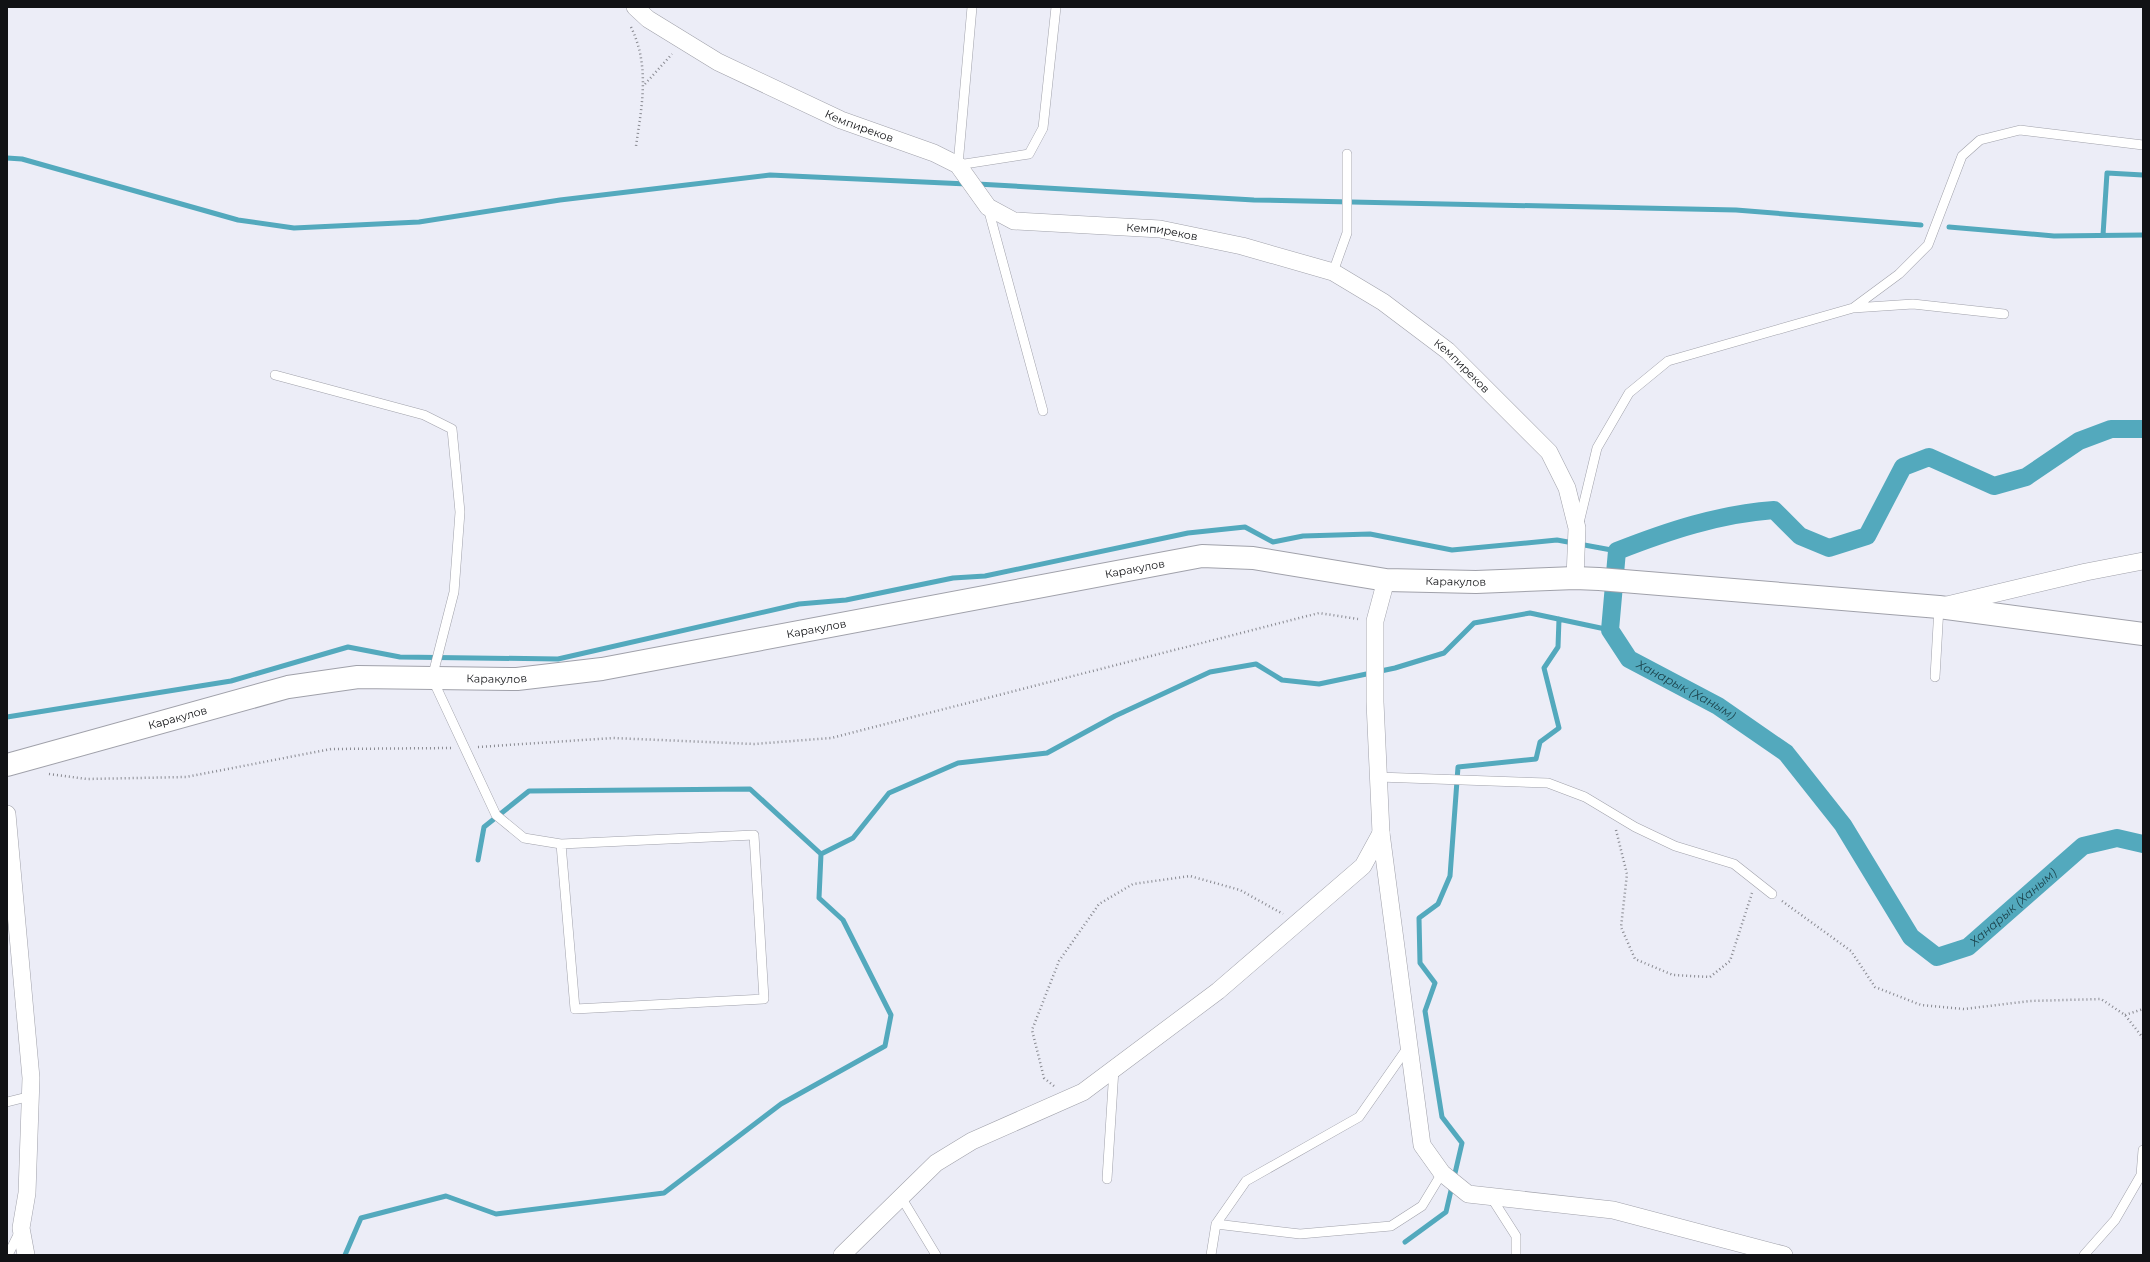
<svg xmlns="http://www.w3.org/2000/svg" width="2150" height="1262" font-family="Montserrat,sans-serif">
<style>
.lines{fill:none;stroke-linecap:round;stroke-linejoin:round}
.stream{stroke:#53a9bd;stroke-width:5}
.canal{stroke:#53a9bd;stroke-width:18}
.service-casing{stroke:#a0a1aa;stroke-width:10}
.minor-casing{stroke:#a0a1aa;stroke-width:18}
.secondary-casing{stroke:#a0a1aa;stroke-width:24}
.path{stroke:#898a91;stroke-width:2.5;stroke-dasharray:1 3;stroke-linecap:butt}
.service{stroke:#fff;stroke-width:9}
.minor{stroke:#fff;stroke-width:17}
.secondary{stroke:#fff;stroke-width:22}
.labels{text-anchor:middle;stroke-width:3;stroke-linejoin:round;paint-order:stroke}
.street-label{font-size:11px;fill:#111215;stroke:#fafbff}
.water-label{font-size:12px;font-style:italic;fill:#1c444d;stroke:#fafbff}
</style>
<rect width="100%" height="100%" fill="#ecedf7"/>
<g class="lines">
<!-- stream -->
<path class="stream" d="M7,158L22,159L238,220L294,228L419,222L560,200L770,175L967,184
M977,184L1254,200L1736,210L1921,225
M1949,227L2054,236L2143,235
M2103,235L2107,173L2143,175
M7,717L231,681L348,647L400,657L558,659L799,604L846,600L953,578L985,576L1188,533L1245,527L1273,542L1303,536L1370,534L1452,550L1557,540L1617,551
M478,860L484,827L529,791L750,789L821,854L853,838L889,793L958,763L1047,753L1115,716L1210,672L1256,664L1282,680L1319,684L1395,668L1444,653L1474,623L1530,613L1610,630
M1405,1242L1446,1212L1462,1143L1442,1117L1425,1011L1435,983L1420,963L1419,918L1438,904L1450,876L1458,767L1536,759L1540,742L1559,728L1544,668L1558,647L1559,619
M345,1255L361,1218L446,1196L496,1214L664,1193L781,1104L885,1046L891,1015L843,920L819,898L821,854"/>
<!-- canal -->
<path class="canal" id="s1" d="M2143,429H2111L2079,441L2026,477L1994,486L1929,457L1903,467L1867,536L1829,548L1800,536L1774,510C1719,514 1668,531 1617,551L1610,630L1629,659L1718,706L1786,753L1843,825L1911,937L1937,957L1968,947L2083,846L2117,838L2143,844"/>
<!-- service casing -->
<g class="service-casing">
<path id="service" d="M972,7L958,165L1029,154L1043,128L1056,7
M988,208L1043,411
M1333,272L1347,233V154
M1853,308L1899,274L1928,245L1962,156L1980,140L2020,130L2143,145
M275,375L424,415L452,429L460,512L454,592L432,678L496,815L524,838L561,844L754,835L764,999L575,1009L561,844
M1579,523L1597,448L1629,393L1668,361L1853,308L1913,304L2004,314
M1935,677L1939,607
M1378,777L1548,783L1585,797L1635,827L1675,846L1734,864L1772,894
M7,1102L31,1096
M1107,1179L1114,1069
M901,1197L936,1255
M1491,1197L1516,1236V1255
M1216,1224L1246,1181L1359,1117L1408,1047
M8,1255L20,1231
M1211,1255L1216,1224L1300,1234L1391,1226L1422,1206L1442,1173
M2084,1255L2115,1220L2141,1175L2143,1150"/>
</g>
<!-- minor casing -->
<g class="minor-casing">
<g id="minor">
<path id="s2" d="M635,7L648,19L718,62L841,120L934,153L958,165L988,207L1014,221L1160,229L1242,246L1333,272L1383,302L1448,351L1549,452L1567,488L1577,528L1575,578"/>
<path d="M1386,580L1375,621V702L1381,833L1422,1145L1442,1173L1468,1194L1613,1210L1784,1255"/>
<path d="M1947,605L2086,572L2143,561"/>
<path d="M7,814L31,1078L27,1193L21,1228L26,1255"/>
<path d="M842,1255L936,1163L972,1141L1083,1092L1218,991L1363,866L1381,833"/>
</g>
</g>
<!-- secondary casing -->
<g class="secondary-casing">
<g id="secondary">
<path id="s3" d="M7,765L288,687L358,677L517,679L602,669L1202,556L1253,558L1386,580L1476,582L1575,578L1599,579L1939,607L2143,634"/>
</g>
</g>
<!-- path -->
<path class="path" d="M631,27C650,66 642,105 636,146
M645,84L672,54
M478,747L613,738L754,744L831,738L1319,613L1358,619
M49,774L87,779L186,777L331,749L451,748
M1616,830L1627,874L1621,927L1635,959L1673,975L1710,977L1730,961L1752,893
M1782,901L1851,951L1875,987L1921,1005L1964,1009L2030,1001L2101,999L2125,1015L2143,1038
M2125,1015L2143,1009
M1054,1086L1044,1078L1032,1030L1059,961L1099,904L1133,884L1190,876L1240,890L1283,914"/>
<!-- service -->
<use href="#service" class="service"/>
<!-- minor -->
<use href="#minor" class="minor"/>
<!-- secondary -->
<use href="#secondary" class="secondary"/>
</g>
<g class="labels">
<!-- street labels -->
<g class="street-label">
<text dy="4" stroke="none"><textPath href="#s2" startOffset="255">Кемпиреков</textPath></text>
<text dy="4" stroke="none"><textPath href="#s2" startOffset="591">Кемпиреков</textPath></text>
<text dy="4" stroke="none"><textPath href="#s2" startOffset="927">Кемпиреков</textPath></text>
<text dy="4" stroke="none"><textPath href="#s3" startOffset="1149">Каракулов</textPath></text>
<text dy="4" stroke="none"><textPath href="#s3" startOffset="1473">Каракулов</textPath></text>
<text dy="4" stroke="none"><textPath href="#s3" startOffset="825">Каракулов</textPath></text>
<text dy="4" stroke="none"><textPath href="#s3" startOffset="501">Каракулов</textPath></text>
<text dy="4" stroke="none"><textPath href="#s3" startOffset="177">Каракулов</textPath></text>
</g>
<!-- water labels -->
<g class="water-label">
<text dy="4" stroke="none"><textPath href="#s1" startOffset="790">Ханарык (Ханым)</textPath></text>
<text dy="4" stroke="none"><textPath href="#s1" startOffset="1257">Ханарык (Ханым)</textPath></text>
</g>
</g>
<!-- border -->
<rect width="2150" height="1262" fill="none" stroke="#111215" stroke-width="16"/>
</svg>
